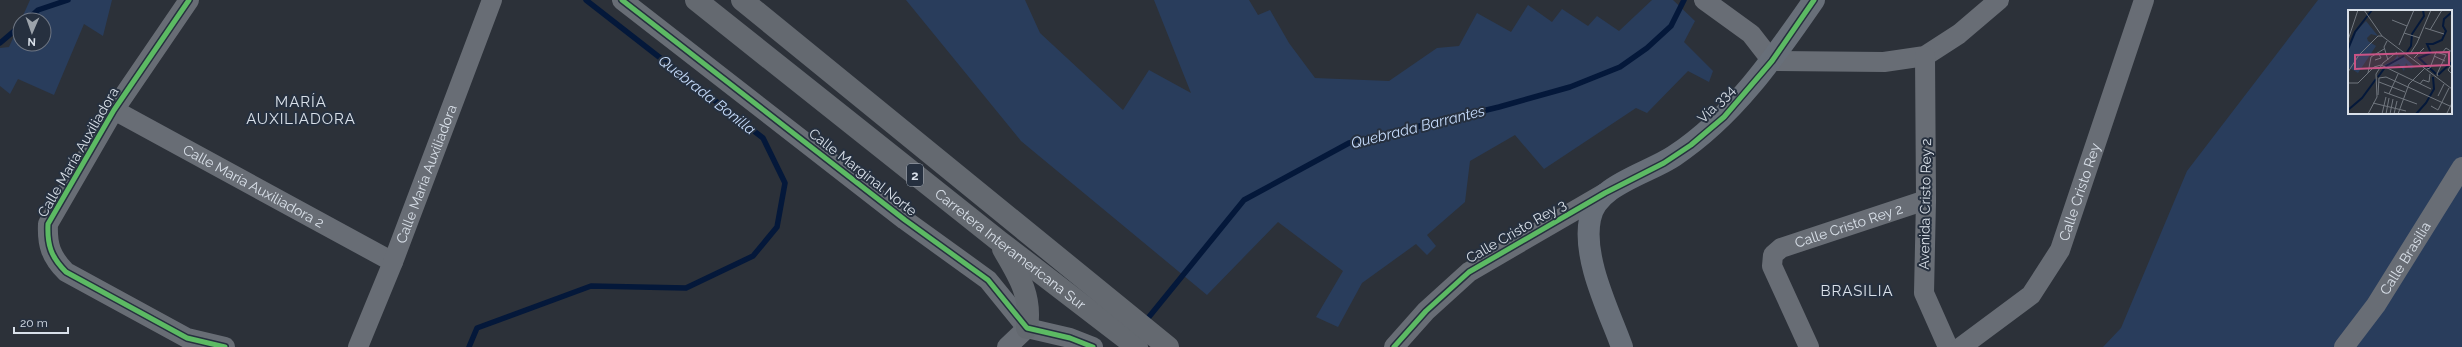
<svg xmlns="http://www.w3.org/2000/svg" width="2462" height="347" font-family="Raleway,sans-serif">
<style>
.green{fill:#293d5c;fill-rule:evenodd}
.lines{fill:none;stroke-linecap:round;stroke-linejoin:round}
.stream{stroke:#04183a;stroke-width:5.5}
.street{stroke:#686d75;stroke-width:20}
.secondary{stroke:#686f79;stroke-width:22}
.highway{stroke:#646970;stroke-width:22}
.cycleway-casing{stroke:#26303f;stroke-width:8}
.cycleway{stroke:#5cba63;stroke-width:5}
.labels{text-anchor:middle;stroke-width:4;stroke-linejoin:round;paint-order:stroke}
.shield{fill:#26303f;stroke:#a3abb6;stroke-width:1}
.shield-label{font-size:13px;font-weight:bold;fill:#d9e0e9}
.street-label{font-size:14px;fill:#d9e0e9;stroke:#26303f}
.water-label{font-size:15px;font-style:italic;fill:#c6dcfc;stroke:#26303f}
.neighbourhood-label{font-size:15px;letter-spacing:1px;fill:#d9e0e9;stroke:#26303f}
.inset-river{fill:none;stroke:#04183a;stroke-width:2}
.inset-road{fill:none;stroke:#71777f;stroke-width:1}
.view{fill:#c95486;fill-opacity:0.15;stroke:#c95486;stroke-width:2}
.inset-edge{fill:none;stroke:#d9e0e9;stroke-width:2}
</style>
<rect width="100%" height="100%" fill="#2c3139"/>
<!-- green -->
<path class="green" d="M30,0H112L103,36L84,24L54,95L18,79L10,94L0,86V48L9,47L20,23V44H44V20H21Z
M906,0H1025L1040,33L1123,110L1149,70L1191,93L1154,0H1249L1258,15L1270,10L1289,43L1315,78L1389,81L1437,48L1459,46L1477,13L1511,32L1528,5L1552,22L1562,9L1588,26L1597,16L1619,31L1652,0H1673L1695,21L1684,42L1713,71L1709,82L1688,71L1647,113L1636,108L1544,169L1515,135L1470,161L1465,202L1427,235L1436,246L1427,255L1416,244L1362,283L1338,327L1316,317L1343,271L1278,222L1207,295L1021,141Z
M2318,0H2462V347H2103L2121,328L2187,171ZM2349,11H2451V113H2349Z"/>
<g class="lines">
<!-- stream -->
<path class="stream" d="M27,20L38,10L68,0
M0,43L20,26
M1144,323L1244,200L1349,143L1499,107L1570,87L1620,67L1647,48L1671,26L1684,0
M469,347L477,328L591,286L686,288L753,256L777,227L785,183L763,138L586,0"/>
<!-- street -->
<g class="street">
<path d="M189,0L114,110L48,224C47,245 51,257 66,272L187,338L225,347"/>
<path d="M622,0L905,220L988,280L1027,328L1070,338L1093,347"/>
<path d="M1704,0L1751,34L1772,61L1884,62L1925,56L1959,34L1999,0"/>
<path d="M1925,56L1926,200L1924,293L1948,347"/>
<path id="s1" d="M114,110L393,262"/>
<path id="s2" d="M358,347L393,262L492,0"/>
<path d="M1007,347L1027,328"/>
<path d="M1394,347L1426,311L1469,272L1605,193"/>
<path id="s3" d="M1809,347L1772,266L1773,255L1781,248L1926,200"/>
<path id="s4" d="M1961,347L2031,295L2060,250L2144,0"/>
<path id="s5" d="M2344,347L2376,305L2462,167"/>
</g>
<!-- secondary -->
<path class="secondary" d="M1622,347C1609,311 1582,258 1590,219C1596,185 1647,174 1674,156C1734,116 1774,58 1814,0"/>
<!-- highway -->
<g class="highway">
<path id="s6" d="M696,0L999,241L1137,347"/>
<path d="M742,0L1168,347"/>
<path d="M1003,249C1019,276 1032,296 1027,328"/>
</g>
<!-- cycleway casing -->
<g class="cycleway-casing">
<path id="cycleway" d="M189,0L114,110L48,224C47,245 51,257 66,272L187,338L225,347
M622,0L905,220L988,280L1027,328L1070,338L1093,347
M1394,347L1426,311L1469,272L1605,193L1664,163L1691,145L1724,117L1772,61L1814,0"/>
</g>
<!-- cycleway -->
<use href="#cycleway" class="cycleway"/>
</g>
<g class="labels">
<!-- shield labels -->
<rect class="shield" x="907" y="164" width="16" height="22" rx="3"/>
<g class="shield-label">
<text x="915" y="180">2</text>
</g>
<!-- street labels -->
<g class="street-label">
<text transform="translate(1716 104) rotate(-45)" y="5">Vía 334</text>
<text transform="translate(78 152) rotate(-60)" y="5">Calle María Auxiliadora</text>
<text transform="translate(863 172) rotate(38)" y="5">Calle Marginal Norte</text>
<text dy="5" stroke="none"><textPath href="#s2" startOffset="186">Calle María Auxiliadora</textPath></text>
<text dy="5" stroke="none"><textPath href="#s1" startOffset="159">Calle María Auxiliadora 2</textPath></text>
<text dy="5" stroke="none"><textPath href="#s4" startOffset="202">Calle Cristo Rey</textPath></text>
<text transform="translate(1925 204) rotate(-89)" y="5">Avenida Cristo Rey 2</text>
<text dy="5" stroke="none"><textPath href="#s3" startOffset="182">Calle Cristo Rey 2</textPath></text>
<text transform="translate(1516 231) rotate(-30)" y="5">Calle Cristo Rey 3</text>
<text dy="5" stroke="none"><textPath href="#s6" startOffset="401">Carretera Interamericana Sur</textPath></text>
<text dy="5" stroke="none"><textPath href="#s5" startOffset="108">Calle Brasilia</textPath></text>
</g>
<!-- water labels -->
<g class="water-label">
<text transform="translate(707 95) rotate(38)" y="5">Quebrada Bonilla</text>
<text transform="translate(1418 127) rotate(-14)" y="5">Quebrada Barrantes</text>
</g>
<!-- neighbourhood labels -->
<g class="neighbourhood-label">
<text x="301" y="107">MARÍA<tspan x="301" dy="17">AUXILIADORA</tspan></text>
<text x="1857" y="296">BRASILIA</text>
</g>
</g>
<!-- overview -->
<g transform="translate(2348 10)">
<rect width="104" height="104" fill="#2c3139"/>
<path d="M18,11L30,26L23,24L19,28L20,31L28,36L10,63L0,57V39L7,22ZM50,45V47L52,49L55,46L67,57L63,59L58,53L56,61L51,54L38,58L36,55L45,51Z" fill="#293d5c"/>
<path class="inset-river" d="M0,39L7,22L24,0M59,42L63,36L64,24L76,6L75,0M88,64L71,48L83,43L79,34H85L94,30L98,21L95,16L96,9L104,2M90,65L104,52M30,67L38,56L56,46M0,100L14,88L28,69M68,104L78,93L86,79L85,67"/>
<path class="inset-road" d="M16,0L34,26L104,79M44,10L59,16M77,18L96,24M82,20L94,0M56,23L72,28M0,30L10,0M39,31L36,37L40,50M51,35L66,0M94,43L98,38L104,42M62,44L69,33L83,0M86,46L97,51M66,48L76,38M27,50L33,48L30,42M104,54L100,60L104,64M79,59L82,58L88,42L98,45L89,64L90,66M0,62L11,45L30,26H34M20,63L23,47L36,39M38,67L104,97M31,72L57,82M0,73H10L26,57L33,55L83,79M72,74L75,70L81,72L82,64M36,82L69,94M41,84L50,64M30,85L31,68L38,67M90,86L96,74M25,93L58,101M83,96L90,100L101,78M20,104L29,87L28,64L35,53L49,42M34,104L38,87M38,104L41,88M42,104L45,89M46,104L49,91M50,104L61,74L77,58M101,104L99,103L104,93"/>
<path class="view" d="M101,42V55L7,59V45Z"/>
<rect width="104" height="104" class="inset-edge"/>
</g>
<!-- north arrow -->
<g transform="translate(32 32) rotate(182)"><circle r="19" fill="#26303f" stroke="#6e7683"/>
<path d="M0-3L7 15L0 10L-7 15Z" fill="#9ca3ab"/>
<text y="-6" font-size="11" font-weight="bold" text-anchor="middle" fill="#d9e0e9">N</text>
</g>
<!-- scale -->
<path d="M14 327v6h54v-6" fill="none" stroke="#d9e0e9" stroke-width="2"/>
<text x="20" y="327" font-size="12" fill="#d9e0e9" stroke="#26303f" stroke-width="3" paint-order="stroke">20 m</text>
</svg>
